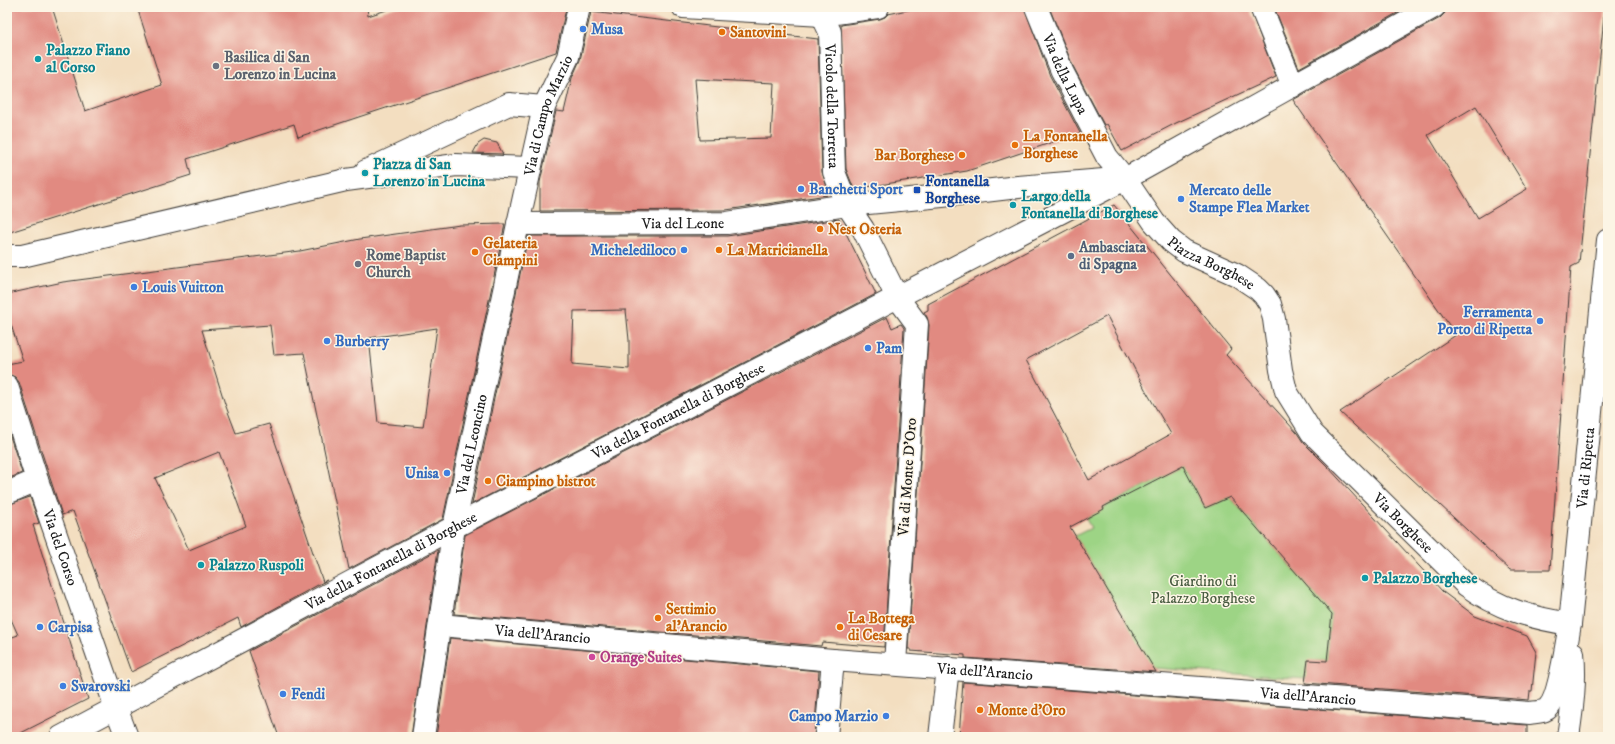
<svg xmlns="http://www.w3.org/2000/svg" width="1615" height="744" font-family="'IM FELL DW Pica',serif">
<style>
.green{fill:#9dd485;stroke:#5c7850}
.building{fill:#e18a81;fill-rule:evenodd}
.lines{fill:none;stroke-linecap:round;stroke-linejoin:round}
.pedestrian-casing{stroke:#3c3935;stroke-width:24}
.minor-casing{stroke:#3c3935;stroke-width:24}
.pedestrian{stroke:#fff;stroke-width:22}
.minor{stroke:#fff;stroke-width:22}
.shop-dot{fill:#3f7fe0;stroke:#fcf5e5;stroke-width:1.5}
.food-dot{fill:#e8710a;stroke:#fcf5e5;stroke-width:1.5}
.culture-dot{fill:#0f9aa8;stroke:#fcf5e5;stroke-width:1.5}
.worship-dot{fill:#6b7280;stroke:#fcf5e5;stroke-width:1.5}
.transit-dot{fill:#1a4fb4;stroke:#fcf5e5;stroke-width:1.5}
.service-dot{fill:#5c6f8a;stroke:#fcf5e5;stroke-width:1.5}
.hotel-dot{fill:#d1479c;stroke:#fcf5e5;stroke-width:1.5}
.labels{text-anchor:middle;stroke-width:3;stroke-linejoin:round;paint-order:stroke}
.shop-label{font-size:15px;font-weight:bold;fill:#366cbe;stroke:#fcf5e5;text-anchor:start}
.food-label{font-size:15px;font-weight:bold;fill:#c56008;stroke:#fcf5e5;text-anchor:start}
.culture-label{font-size:15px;font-weight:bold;fill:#0d838f;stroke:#fcf5e5;text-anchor:start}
.worship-label{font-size:15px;font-weight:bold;fill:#5b616d;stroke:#fcf5e5;text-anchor:start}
.street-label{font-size:15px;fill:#1c1c1c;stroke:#fcf5e5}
.transit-label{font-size:15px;font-weight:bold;fill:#164399;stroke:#fcf5e5;text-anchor:start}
.service-label{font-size:15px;font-weight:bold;fill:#4e5e75;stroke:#fcf5e5;text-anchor:start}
.park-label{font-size:15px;fill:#495c41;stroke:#fcf5e5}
.hotel-label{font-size:15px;font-weight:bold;fill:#b23c85;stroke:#fcf5e5;text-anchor:start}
</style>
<rect width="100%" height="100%" fill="#fcf5e5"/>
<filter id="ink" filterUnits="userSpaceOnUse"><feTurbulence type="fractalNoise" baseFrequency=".025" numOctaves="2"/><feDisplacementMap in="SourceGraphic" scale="8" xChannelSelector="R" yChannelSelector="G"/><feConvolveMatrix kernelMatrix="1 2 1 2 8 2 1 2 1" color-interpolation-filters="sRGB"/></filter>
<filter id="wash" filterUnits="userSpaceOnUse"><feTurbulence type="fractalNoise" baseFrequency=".012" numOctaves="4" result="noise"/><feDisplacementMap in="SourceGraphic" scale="16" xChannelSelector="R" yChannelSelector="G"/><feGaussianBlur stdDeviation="0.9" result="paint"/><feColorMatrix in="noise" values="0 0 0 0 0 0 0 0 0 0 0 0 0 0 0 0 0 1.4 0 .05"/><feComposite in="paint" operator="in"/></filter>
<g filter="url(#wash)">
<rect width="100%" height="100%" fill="#f3dec0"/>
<!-- green -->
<path class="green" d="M1183,466L1205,508L1230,497L1332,614L1327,661H1308L1306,679L1153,668L1075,536L1091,528L1086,519L1108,505Z"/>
<g id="blocks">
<!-- building -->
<path class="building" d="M7,7H52L85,111L162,85L137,7H367L368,16L396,7H553L566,9L556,52L298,137L294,124L187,159L191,175L7,233Z
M922,7H1024L1050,76L1080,133L967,171L854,189L846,169L841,25L880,19L885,17L888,14Z
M1049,7H1249L1276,77L1176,123L1122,151L1107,124L1104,125L1073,66Z
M1274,7H1408L1299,68Z
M1446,7H1605L1579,263L1571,267L1550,570H1510L1340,412L1456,335L1293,100L1440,18L1445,13ZM1476,106L1527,189L1478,218L1428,135Z
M591,12L818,39L822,172L829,193H826L827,195L726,210L540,211V182L556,111L564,112L572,78L580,60ZM695,79L774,83L771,138L700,140Z
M484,140L497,143L503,154L473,153L478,144Z
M1114,205L1231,349L1226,355L1297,433L1303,442L1327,466L1443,592L1475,616L1527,636L1536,652L1532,691H1530L1529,700L1305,683L1308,660L1327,661L1332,614L1230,497L1205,508L1183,466L1103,507L1104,509L1070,527L1156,672L965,658V655L911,651V649H908L929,325L927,317L924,312L928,310V304ZM1107,316L1146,391L1171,434L1089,480L1026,360Z
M839,219L876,294L472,504L528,236H727ZM626,310L629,340V369L572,364L574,311Z
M505,224L443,519L349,569L304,353L274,355L270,325L202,330L225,404L236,433L269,424L323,582L327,580L241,627L238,618L131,672L73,511L62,515L19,382L15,377L7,374V364L23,361L7,313V294L63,282L300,251L360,239L460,225ZM437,328L423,427L378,423L369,338ZM219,452L246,526L189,550L155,478Z
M887,317L892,328L901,324L904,328L884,647L822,642L821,646L454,614L465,535Z
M7,427L22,473L7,479Z
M30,497L39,523L33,525L88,699L13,737H7V639L18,635L7,610V505Z
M438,550L411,737H279L249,651Z
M450,638L819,671L814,737H436Z
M963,682L1527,725V737H1087L1062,736V737H959Z"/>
</g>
</g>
<g filter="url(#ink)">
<use href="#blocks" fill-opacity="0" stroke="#3c3935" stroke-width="1"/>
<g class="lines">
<!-- pedestrian casing -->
<g class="pedestrian-casing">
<g id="pedestrian">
<path d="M366,171L509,104L544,107"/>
<path d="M7,256H22L346,180L456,165L530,168"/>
<path id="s1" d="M7,386L37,480L116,708"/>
<path d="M7,493L37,480"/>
</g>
</g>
<!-- minor casing -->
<g class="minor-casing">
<g id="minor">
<path d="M683,7L822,15L878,7"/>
<path id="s2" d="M821,7L822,15L830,32L834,172L847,205L863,229L897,297L917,324L895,664"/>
<path id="s3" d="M1036,7L1062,71L1107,157L1125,179L1154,222L1171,241L1184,251L1237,275L1258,289L1264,295L1270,304L1274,319L1281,370L1286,391L1312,433L1466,585C1498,608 1530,618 1570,624"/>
<path d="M1261,7L1293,86"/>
<path id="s4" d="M518,224L727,223L847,205L942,196L1018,187L1116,179"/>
<path id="s5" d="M440,625L833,660L1530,713C1536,712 1544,712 1548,708C1559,698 1567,641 1570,624L1608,240"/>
<path d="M116,708L127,737"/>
<path id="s6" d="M61,737L454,527L1125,179L1434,7"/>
<path id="s7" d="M423,737L454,527L518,224L544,107L568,57L579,7"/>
<path d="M826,737L833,660"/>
<path d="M940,737L948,668"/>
<path d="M1568,737C1572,709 1576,682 1573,653"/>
</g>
</g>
<!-- pedestrian -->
<use href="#pedestrian" class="pedestrian"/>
<!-- minor -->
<use href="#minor" class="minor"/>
</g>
</g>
<!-- markers -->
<g class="shop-dot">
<circle cx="583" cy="29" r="4"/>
<circle cx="801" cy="189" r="4"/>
<circle cx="1181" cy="199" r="4"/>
<circle cx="684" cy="250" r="4"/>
<circle cx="134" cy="287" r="4"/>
<circle cx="1540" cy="321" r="4"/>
<circle cx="327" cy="341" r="4"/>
<circle cx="868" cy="348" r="4"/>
<circle cx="447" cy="473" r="4"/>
<circle cx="40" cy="627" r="4"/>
<circle cx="63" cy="686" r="4"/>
<circle cx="283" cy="694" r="4"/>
<circle cx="886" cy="716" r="4"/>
</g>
<g class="food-dot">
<circle cx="722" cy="32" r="4"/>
<circle cx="1015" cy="145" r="4"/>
<circle cx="962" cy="155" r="4"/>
<circle cx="820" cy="229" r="4"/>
<circle cx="719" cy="250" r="4"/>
<circle cx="475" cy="252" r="4"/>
<circle cx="488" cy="481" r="4"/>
<circle cx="658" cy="618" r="4"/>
<circle cx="840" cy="627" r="4"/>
<circle cx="980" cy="710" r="4"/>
</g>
<g class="culture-dot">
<circle cx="38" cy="59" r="4"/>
<circle cx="365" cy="173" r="4"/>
<circle cx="1013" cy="205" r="4"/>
<circle cx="201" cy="565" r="4"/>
<circle cx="1365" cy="578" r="4"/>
</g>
<g class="worship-dot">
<circle cx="216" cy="66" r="4"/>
<circle cx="358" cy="264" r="4"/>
</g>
<rect class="transit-dot" x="913" y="186" width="8" height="8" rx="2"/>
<circle class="service-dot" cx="1071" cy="256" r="4"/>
<circle class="hotel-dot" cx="592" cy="657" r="4"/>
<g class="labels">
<!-- shop labels -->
<g class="shop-label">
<text x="591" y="34">Musa</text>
<text x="809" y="194">Banchetti Sport</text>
<text x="1189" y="195">Mercato delle<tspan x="1189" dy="17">Stampe Flea Market</tspan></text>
<text x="676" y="255" text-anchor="end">Michelediloco</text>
<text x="142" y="292">Louis Vuitton</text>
<text x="1532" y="317" text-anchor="end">Ferramenta<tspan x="1532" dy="17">Porto di Ripetta</tspan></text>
<text x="335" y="346">Burberry</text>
<text x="876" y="353">Pam</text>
<text x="439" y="478" text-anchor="end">Unisa</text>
<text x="48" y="632">Carpisa</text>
<text x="71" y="691">Swarovski</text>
<text x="291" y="699">Fendi</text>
<text x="878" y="721" text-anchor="end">Campo Marzio</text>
</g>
<!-- food labels -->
<g class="food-label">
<text x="730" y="37">Santovini</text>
<text x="1023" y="141">La Fontanella<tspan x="1023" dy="17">Borghese</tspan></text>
<text x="954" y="160" text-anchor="end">Bar Borghese</text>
<text x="828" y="234">Nest Osteria</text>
<text x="483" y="248">Gelateria<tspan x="483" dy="17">Ciampini</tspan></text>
<text x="727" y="255">La Matricianella</text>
<text x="496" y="486">Ciampino bistrot</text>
<text x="666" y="614">Settimio<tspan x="666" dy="17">al'Arancio</tspan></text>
<text x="848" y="623">La Bottega<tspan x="848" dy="17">di Cesare</tspan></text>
<text x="988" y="715">Monte d'Oro</text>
</g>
<!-- culture labels -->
<g class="culture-label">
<text x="46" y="55">Palazzo Fiano<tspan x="46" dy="17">al Corso</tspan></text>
<text x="373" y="169">Piazza di San<tspan x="373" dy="17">Lorenzo in Lucina</tspan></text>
<text x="1021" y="201">Largo della<tspan x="1021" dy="17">Fontanella di Borghese</tspan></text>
<text x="209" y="570">Palazzo Ruspoli</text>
<text x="1373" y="583">Palazzo Borghese</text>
</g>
<!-- worship labels -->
<g class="worship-label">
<text x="224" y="62">Basilica di San<tspan x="224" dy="17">Lorenzo in Lucina</tspan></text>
<text x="366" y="260">Rome Baptist<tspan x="366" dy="17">Church</tspan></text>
</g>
<!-- street labels -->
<g class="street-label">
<text dy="5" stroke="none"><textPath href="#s3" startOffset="73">Via della Lupa</textPath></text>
<text dy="5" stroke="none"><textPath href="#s2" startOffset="101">Vicolo della Torretta</textPath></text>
<text dy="5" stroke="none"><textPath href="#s7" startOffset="635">Via di Campo Marzio</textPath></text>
<text dy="5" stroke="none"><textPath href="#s4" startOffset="165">Via del Leone</textPath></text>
<text dy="5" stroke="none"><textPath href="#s3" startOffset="318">Piazza Borghese</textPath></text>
<text dy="5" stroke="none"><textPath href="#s6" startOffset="698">Via della Fontanella di Borghese</textPath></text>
<text dy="5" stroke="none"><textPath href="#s7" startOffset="297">Via del Leoncino</textPath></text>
<text dy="5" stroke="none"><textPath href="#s5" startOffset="1357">Via di Ripetta</textPath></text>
<text transform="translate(907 477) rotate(-86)" y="5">Via di Monte D'Oro</text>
<text dy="5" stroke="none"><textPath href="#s3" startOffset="657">Via Borghese</textPath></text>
<text dy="5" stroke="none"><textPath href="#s1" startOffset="170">Via del Corso</textPath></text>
<text dy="5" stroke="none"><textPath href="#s6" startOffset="374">Via della Fontanella di Borghese</textPath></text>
<text dy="5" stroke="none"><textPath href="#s5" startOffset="103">Via dell'Arancio</textPath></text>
<text dy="5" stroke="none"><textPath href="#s5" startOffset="547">Via dell'Arancio</textPath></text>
<text dy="5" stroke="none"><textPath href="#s5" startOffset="871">Via dell'Arancio</textPath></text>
</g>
<!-- transit labels -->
<g class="transit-label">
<text x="925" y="186">Fontanella<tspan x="925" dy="17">Borghese</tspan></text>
</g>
<!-- service labels -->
<g class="service-label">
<text x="1079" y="252">Ambasciata<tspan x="1079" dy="17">di Spagna</tspan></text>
</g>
<!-- park labels -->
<g class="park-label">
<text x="1203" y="586">Giardino di<tspan x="1203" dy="17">Palazzo Borghese</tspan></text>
</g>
<!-- hotel labels -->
<g class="hotel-label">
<text x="600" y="662">Orange Suites</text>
</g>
</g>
<!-- margin -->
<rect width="1615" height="744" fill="none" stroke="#fcf5e5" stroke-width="24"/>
</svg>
